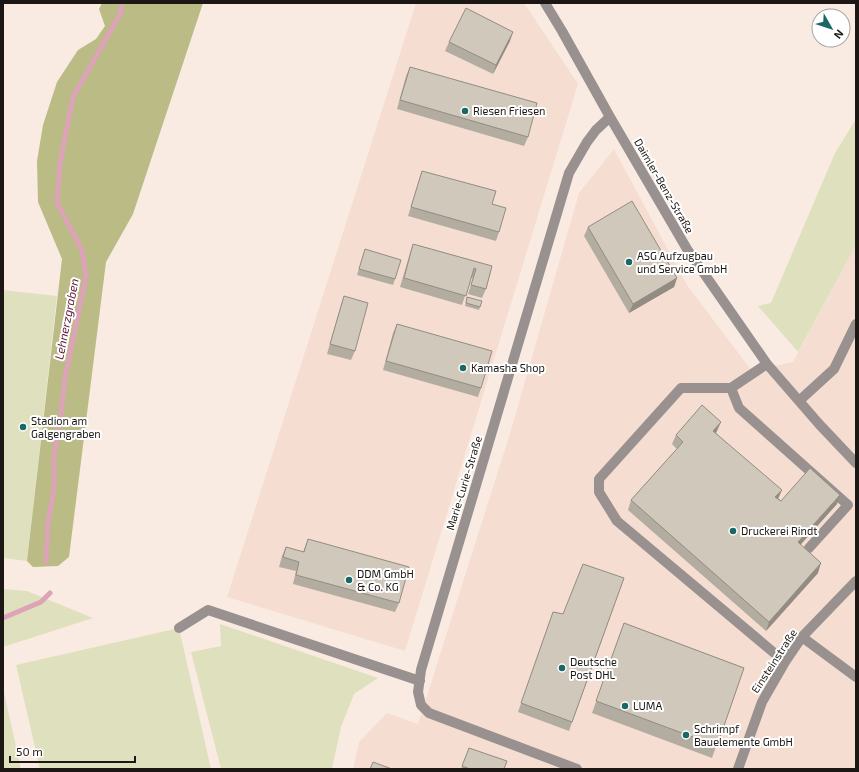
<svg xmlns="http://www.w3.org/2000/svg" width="859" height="772" font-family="'Exo 2',sans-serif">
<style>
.built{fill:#f5ded1}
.green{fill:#dfe0be}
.forest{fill:#babb85}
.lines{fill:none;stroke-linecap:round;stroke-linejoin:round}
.stream{stroke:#dda3b6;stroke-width:5}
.minor{stroke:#999190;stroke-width:10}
.wall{fill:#b3aca0}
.shaded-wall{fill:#928c82}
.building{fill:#d0c8ba;stroke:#928c82}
.poi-dot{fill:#1a6766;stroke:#fff;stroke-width:1.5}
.labels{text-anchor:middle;stroke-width:4;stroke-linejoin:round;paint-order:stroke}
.poi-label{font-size:11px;fill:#1c1714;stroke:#fff;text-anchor:start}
.street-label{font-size:11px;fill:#1c1714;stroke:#fff}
.water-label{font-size:12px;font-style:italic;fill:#5e1a37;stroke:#fff}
</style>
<rect width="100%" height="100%" fill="#faebe2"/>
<!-- built -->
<path class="built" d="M416,3H524L578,84L405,651L227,597Z
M614,149L687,285L752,371L793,362L856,245V769H353L359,742L387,713L418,724L511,430L579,193Z"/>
<!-- green -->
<path class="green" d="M856,119V245L798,352L758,306L771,303L835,153Z
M3,290L57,296L27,561L3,558Z
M3,589L27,591L93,618L3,647Z
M220,624L378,678L354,694L341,727L332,769H221L191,652L221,646Z
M179,628L211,769H40L16,665Z
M3,688L21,769H3Z"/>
<!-- forest -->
<path class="forest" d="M102,3H203L133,214L106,262L69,557L58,566L33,567L27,561L62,259L38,202L37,161L43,125L57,82L78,50L96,39L105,26L99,9Z"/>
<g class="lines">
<!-- stream -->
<path class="stream" d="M46,562L48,522L54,489V456L61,414L65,378L86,276L82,250L57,203L60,163L73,97L120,14L122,3
M3,618L41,602L50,593"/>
<!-- minor -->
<path class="minor" d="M545,3L562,31L610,117L687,249L767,364L819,424L856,463
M767,364L731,388H681L599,479V492L617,521L785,662
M731,388L739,408L848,505L809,548
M799,401L834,369L856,324
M179,628L208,610L420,681
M802,637L856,677
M577,769L429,713L421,705L418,692L421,670L569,173L587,142L596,130L610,117
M738,769L762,702L785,662L802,637L856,581"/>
</g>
<!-- wall -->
<path class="wall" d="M510,41L493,74L445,51L449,42Z
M410,67L528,137L524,146L397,109L406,76Z
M422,171L492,204L499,232L496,241L408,216L419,180Z
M588,227L677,278L674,287L629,313L584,236Z
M413,244L492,266L486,289L482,298L468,294L473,278L471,277L462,305L400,287L410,253Z
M365,249L395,279L393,285L357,275Z
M344,296L355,351L351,360L327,354L341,305Z
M467,297L480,307L479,310L465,306Z
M397,324L481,388L478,397L383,370L393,333Z
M717,431L716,433L781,501L837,504L800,545L818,573L766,631L628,510L631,500L677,449L672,444L676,435Z
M308,539L399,603L395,612L293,584L296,571L279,567L282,556L286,547L303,552Z
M624,578L569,731L518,712L553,612L563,614Z
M624,623L744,668L712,758L592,713Z
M469,748L504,769H461Z"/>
<!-- shaded-wall -->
<path class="shaded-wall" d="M513,32L510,41L493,74L496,65Z
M677,278L674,287L629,313L633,304Z
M721,422L717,431L710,440L713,431Z
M782,490L778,499L772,506L775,497Z
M840,495L837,504L794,552L798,542Z
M821,563L818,573L766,631L769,622Z"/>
<!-- building -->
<path class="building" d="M466,8L513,32L496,65L449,42Z
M410,67L537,103L528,137L400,100Z
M422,171L496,191L492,204L506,208L499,232L411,207Z
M632,201L677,278L633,304L588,227Z
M413,244L492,266L486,289L471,285L476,269L474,268L466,296L404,278Z
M365,249L401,260L395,279L359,269Z
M344,296L368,303L355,351L330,344Z
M467,297L482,301L480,307L466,303Z
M397,324L492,351L481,388L386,361Z
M702,405L721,422L713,431L782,490L775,497L781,501L810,468L840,495L798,542L821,563L769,622L631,500L683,442L676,435Z
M308,539L409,567L399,603L296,575L299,562L283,557L286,547L304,552Z
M583,564L624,578L572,722L521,703L553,612L563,614Z
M624,623L744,668L717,746L596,701Z
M469,748L507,761L504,769H470L462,766Z
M373,762L392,769H370Z"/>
<!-- markers -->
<g class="poi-dot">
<circle cx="465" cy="111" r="4"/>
<circle cx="629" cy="262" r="4"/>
<circle cx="463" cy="368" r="4"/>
<circle cx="23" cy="427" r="4"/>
<circle cx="733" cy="531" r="4"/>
<circle cx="349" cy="580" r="4"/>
<circle cx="562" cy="668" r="4"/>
<circle cx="625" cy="706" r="4"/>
<circle cx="686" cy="735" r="4"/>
</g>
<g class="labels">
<!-- poi labels -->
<g class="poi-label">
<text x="473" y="115">Riesen Friesen</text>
<text x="637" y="260">ASG Aufzugbau<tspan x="637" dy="13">und Service GmbH</tspan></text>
<text x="471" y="372">Kamasha Shop</text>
<text x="31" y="425">Stadion am<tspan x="31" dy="13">Galgengraben</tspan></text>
<text x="741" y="535">Druckerei Rindt</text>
<text x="357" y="578">DDM GmbH<tspan x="357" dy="13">&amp; Co. KG</tspan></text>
<text x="570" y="666">Deutsche<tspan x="570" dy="13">Post DHL</tspan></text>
<text x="633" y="710">LUMA</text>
<text x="694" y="733">Schrimpf<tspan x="694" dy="13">Bauelemente GmbH</tspan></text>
</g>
<!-- street labels -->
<g class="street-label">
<text transform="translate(664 186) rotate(60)" y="4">Daimler-Benz-Straße</text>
<text transform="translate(464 483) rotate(-73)" y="4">Marie-Curie-Straße</text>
<text transform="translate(774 661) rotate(-57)" y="4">Einsteinstraße</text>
</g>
<!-- water labels -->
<g class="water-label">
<text transform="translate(67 319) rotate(-79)" y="4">Lehnerzgraben</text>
</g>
</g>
<!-- border -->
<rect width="859" height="772" fill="none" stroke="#1c1714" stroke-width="8"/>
<!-- north arrow -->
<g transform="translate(831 28) rotate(129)"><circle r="19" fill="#ffffff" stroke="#a4a2a1"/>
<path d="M0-3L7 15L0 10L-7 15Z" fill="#1a6766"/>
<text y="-6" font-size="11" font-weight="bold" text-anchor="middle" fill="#1c1714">N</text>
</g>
<!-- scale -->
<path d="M10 756v6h125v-6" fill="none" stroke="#1c1714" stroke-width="2"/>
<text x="16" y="756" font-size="12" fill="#1c1714" stroke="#ffffff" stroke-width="3" paint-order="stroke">50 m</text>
</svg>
